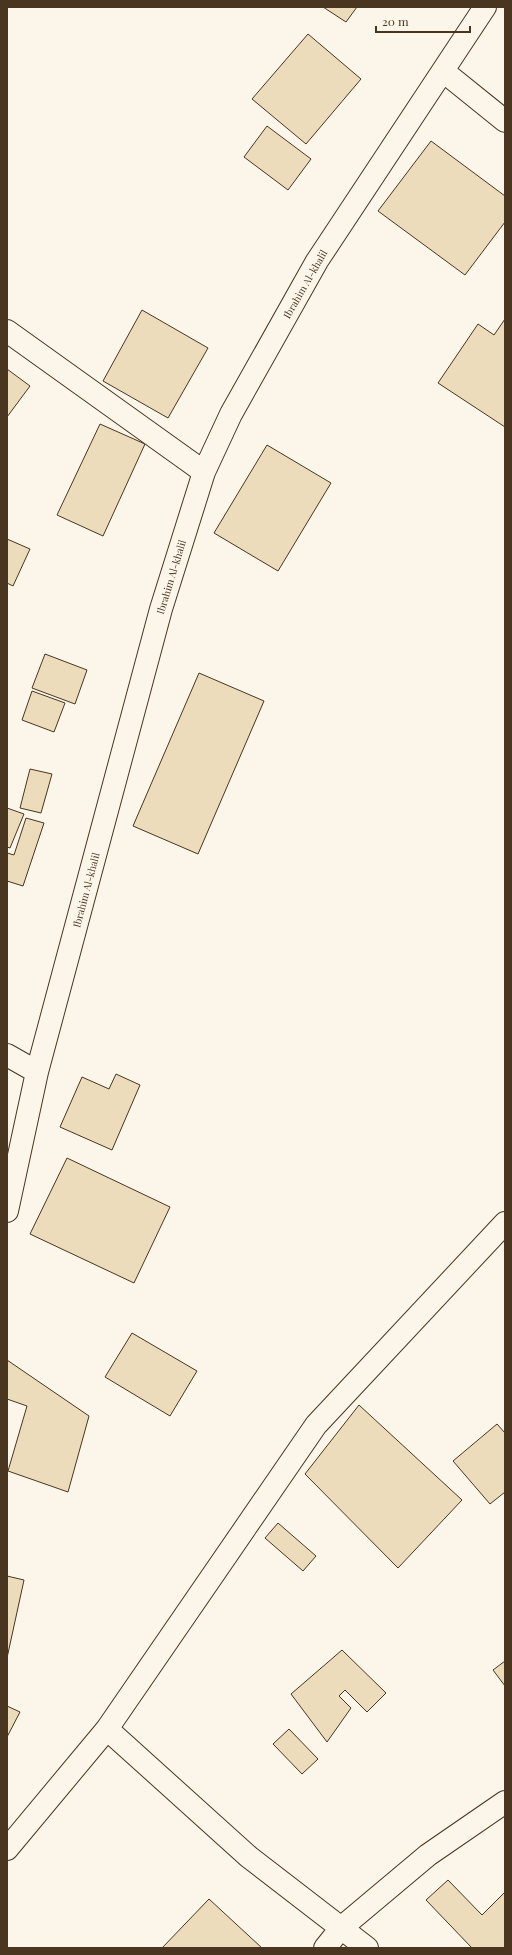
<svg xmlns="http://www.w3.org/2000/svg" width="512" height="1955" font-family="'Playfair Display',serif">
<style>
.building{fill:#ecdcbc;stroke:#4a3520}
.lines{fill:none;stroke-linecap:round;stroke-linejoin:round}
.minor-casing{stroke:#4a3520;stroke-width:24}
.minor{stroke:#fbf6e9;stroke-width:22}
.labels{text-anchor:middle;stroke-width:3;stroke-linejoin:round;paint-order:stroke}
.street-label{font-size:10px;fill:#4a3520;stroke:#fbf6e9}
</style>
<rect width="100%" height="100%" fill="#fbf6e9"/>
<!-- building -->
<path class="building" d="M323,7H357L346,22Z
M308,34L361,79L306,144L252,99Z
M267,126L311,159L288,190L244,157Z
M431,141L505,196V222L465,275L378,211Z
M142,310L208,348L168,418L103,381Z
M505,319V427L438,383L478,324L494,335Z
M7,369L30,386L7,417Z
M100,424L145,444L103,536L57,515Z
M267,445L331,483L278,571L214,533Z
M7,539L30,549L13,586L7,583Z
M45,654L87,670L75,704L32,688Z
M199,673L264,701L198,854L133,826Z
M32,691L65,703L54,732L22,720Z
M30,769L52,774L41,813L20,808Z
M7,808L24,814L10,848L7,847Z
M26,818L44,823L23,886L7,881V853L14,855Z
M116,1074L140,1085L112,1150L60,1127L82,1077L109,1089Z
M67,1158L170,1207L134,1283L30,1234Z
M132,1333L197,1371L170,1416L105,1377Z
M7,1360L89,1416L68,1492L8,1471L27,1406L7,1399Z
M359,1405L462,1500L398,1568L305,1474Z
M497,1424L505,1433V1492L490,1504L453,1461Z
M278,1523L316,1556L303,1571L265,1538Z
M7,1576L24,1580L7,1658Z
M342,1650L386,1693L367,1712L345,1690L339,1696L351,1708L327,1742L291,1694Z
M505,1661V1686L493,1670Z
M7,1706L20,1712L7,1737Z
M289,1729L318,1759L302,1774L273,1744Z
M448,1880L482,1915L505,1892V1948H472L426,1900Z
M209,1899L262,1948H162Z"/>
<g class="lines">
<!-- minor casing -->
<g class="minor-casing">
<path id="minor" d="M443,71L505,121
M7,331L204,472
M7,1055L37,1072
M7,1211L37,1072L161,609L204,472L231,414L317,261L485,7
M107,1729L249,1857L367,1948
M7,1849L107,1729L316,1425L505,1223
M325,1948L341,1928L428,1855L505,1802"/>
</g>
<!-- minor -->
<use href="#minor" class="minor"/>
</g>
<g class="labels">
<!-- street labels -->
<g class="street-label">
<text transform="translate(305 284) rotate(-60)" y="4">Ibrahim Al-khalil</text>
<text transform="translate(171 577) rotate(-73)" y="4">Ibrahim Al-khalil</text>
<text transform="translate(86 890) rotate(-75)" y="4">Ibrahim Al-khalil</text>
</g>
</g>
<!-- border -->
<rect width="512" height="1955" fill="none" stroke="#4a3520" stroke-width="16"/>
<!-- scale -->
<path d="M376 26v6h94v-6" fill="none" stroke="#4a3520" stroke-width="2"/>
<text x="382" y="26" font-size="12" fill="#4a3520" stroke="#fbf6e9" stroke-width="3" paint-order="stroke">20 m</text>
</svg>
